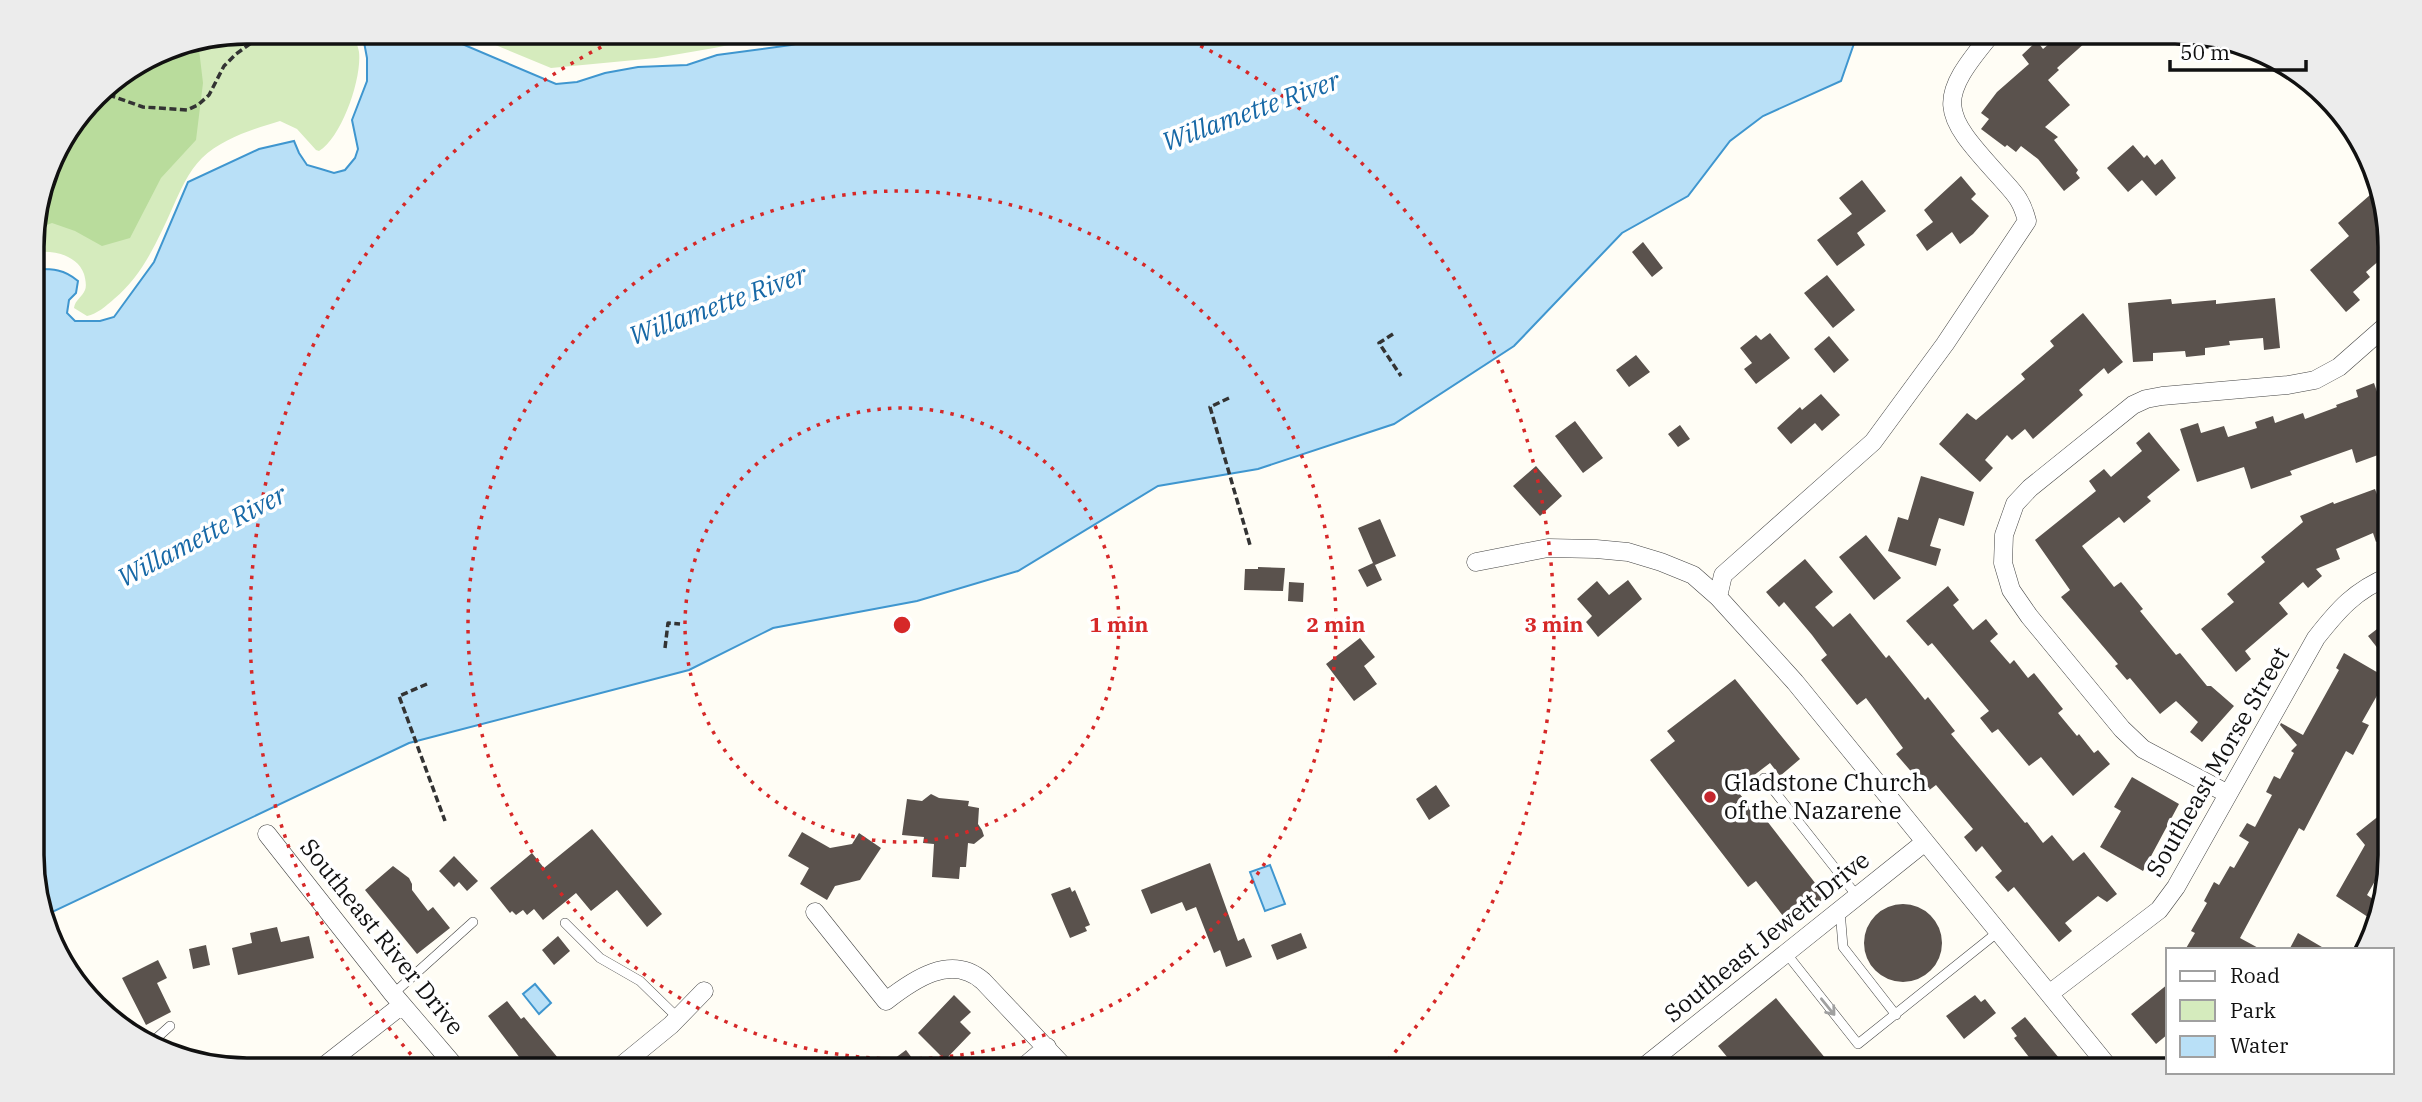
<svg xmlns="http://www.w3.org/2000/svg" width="2422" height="1102" font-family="'IBM Plex Serif',serif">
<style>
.green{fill:#d5ebbd}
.forest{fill:#b9dc9c}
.water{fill:#b9e0f7;stroke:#3f96cf;stroke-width:2}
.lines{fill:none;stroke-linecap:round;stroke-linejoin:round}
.stream{stroke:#3f96cf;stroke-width:5}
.building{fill:#5a524d}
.lane-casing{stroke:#444;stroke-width:10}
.street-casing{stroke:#444;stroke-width:19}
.path{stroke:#333;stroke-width:3.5;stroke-dasharray:7 3.5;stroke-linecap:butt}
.lane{stroke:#fff;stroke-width:9}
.street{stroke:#fff;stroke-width:18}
.oneway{stroke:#a0a0a0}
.ring{fill:none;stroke:#d62828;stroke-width:3.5;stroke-dasharray:3.5 7}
.poi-dot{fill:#c4262e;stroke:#fff;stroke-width:2.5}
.labels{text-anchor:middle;stroke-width:7;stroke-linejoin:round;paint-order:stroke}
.street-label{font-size:24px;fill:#111;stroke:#fff}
.poi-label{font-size:24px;fill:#111;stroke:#fff;text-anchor:start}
.water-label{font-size:26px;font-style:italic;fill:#1768a6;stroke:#fff}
.rim{fill:none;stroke:#111;stroke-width:3.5}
.centre{fill:#d62828;stroke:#fff;stroke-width:3.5}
.ring-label{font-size:21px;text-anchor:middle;font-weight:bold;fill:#d62828;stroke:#fff;stroke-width:7;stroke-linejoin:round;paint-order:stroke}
</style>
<rect width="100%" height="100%" fill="#fffdf5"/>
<!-- green -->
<path class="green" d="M247,32H352C354,38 358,45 359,52C362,78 342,137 319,151L316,150L297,129L280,121C253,129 222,139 202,158C188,172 180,191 172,209C157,242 142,276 114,299C106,306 97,314 87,316L74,308C75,300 82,297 85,290C87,285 85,278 84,274C77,254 50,249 32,253V232L54,152L104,85L165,48Z
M464,32H795L714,48L656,58L551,68Z"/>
<!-- forest -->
<path class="forest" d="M198,41L203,83L196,140L161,178L130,238L102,246L75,231L52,223L33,230L54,152L104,85L165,48Z"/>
<!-- water -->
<path class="water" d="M847,32H1858L1841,81L1763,116L1730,141L1688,196L1622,233L1514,346L1394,424L1258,469L1158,486L1018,571L917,601L773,628L689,670L409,743L46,915L33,884L32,269C51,269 63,268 78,281L76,293L69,300L67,313L75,321H100L114,317L154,262L188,182L259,149L294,141L299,153L307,165L321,169L334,173L345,170L355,158L358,149L352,120L367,81V58L364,42L358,32H434L556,84L577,82L605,73L638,67L687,65L717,55L791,45Z
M1270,865L1285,904L1265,911L1250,872Z
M535,984L551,1003L539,1014L523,994Z"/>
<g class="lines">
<!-- stream -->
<path class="stream" d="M39,207L56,175L50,163
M36,269L35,233L38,208"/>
</g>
<!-- building -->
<path class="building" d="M2063,32H2097L2057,68L2059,70L2048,80L2070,105L2045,127L2058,137L2054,140L2078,170L2076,173L2080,178L2064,191L2038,159L2021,146L2016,152L2007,145L2005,147L1981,129L1989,119L1981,113L1997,92L2029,64L2022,55L2037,41L2043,49Z
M2133,145L2144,158L2147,155L2155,165L2162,159L2176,178L2156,196L2142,180L2128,192L2107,168Z
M1961,176L1976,194L1971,199L1989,216L1973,234L1960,244L1952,232L1927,251L1916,235L1933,222L1924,210Z
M1862,180L1886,211L1857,233L1865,245L1837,266L1817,240L1852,214L1839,198Z
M2370,195L2389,219V252L2366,272L2370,277L2353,292L2360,300L2346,312L2310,270L2349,236L2338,223Z
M1643,242L1663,268L1652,277L1632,252Z
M1827,275L1855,310L1833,328L1804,293Z
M2275,298L2280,348L2264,350L2263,338L2229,341L2230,345L2205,348V355L2186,357L2185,351L2153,353V361L2133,362L2128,303L2171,299L2172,304L2216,300V304Z
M2083,313L2123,362L2108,374L2104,368L2079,390L2083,395L2033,439L2025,429L2012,440L2007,435L1985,460L1993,468L1980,482L1939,444L1967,413L1976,420L2025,379L2021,374L2054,346L2050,341Z
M1770,333L1790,358L1756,384L1744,369L1752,363L1740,348L1756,335L1761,340Z
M1829,336L1849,360L1834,373L1814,349Z
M1636,355L1650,372L1629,387L1616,370Z
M2374,383L2389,427V451L2356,463L2352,449L2290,471L2292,475L2251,489L2244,467L2197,482L2180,429L2198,423L2201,433L2224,426L2228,437L2257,428L2255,422L2273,416L2275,423L2303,413L2305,419L2337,407L2336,405L2358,397L2356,390Z
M1821,394L1840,415L1822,431L1815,423L1791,444L1777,428L1800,407L1802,410Z
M1575,421L1603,458L1583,473L1555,436Z
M1680,425L1690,439L1678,447L1668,434Z
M2149,432L2180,470L2147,497L2151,501L2124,523L2119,517L2082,546L2114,587L2121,582L2143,609L2140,611L2176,655L2180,653L2207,686H2211L2234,706L2202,742L2190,732L2198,722L2176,701L2160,714L2130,678L2127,680L2115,666L2118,664L2061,597L2070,590L2035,540L2096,491L2089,481L2104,469L2111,477L2142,451L2136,443Z
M1536,466L1562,496L1540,516L1513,486Z
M1921,476L1974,492L1964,526L1939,518L1930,546L1941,549L1936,566L1888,551L1898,517L1908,520Z
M2375,489L2390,529V537L2376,542L2373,533L2336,549L2340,559L2316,569L2322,576L2308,588L2303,582L2279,603L2288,614L2245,651L2251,659L2236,672L2201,629L2234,602L2227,594L2265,562L2261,557L2303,522L2300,516L2333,502L2334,504Z
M1380,519L1396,556L1375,565L1382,580L1367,587L1358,570L1373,563L1358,528Z
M1866,535L1901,578L1874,600L1839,557Z
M1805,559L1833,592L1815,607L1833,627L1850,613L1886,658L1889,655L1925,700L1928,697L1955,731L1951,734L2025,823L2027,822L2043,843L2052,835L2073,861L2084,852L2117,894L2107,902L2098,896L2065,923L2072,931L2059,942L2014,887L2008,892L1995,877L2002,871L1982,846L1976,852L1964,837L1973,829L1936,785L1928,791L1896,754L1903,748L1866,698L1857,705L1821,660L1827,655L1812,635L1784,602L1779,607L1766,592Z
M1258,567L1285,568L1283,591L1244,590L1245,569H1258Z
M1628,580L1642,599L1598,637L1586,622L1592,616L1577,599L1597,581L1609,595Z
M1289,582L1304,583L1303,602L1288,601Z
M1948,586L1959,600L1953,605L1973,630L1986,619L1998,634L1990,641L2010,664L2014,660L2028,678L2034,673L2063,709L2058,713L2077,736L2079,734L2094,753L2098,750L2110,764L2073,796L2041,757L2029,766L1998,729L1992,733L1980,718L1989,711L1932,643L1928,646L1906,621Z
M2390,619V664L2368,636Z
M1360,638L1375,657L1364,666L1377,684L1354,701L1326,664Z
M2344,653L2387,678L2362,722L2369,725L2353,755L2346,751L2304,831L2299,828L2240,938L2262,950H2185L2195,933L2191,931L2207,903L2204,901L2214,882L2219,885L2230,866L2234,868L2249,842L2239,836L2247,823L2255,827L2272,795L2266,792L2274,776L2280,779L2294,753L2291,751L2297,745L2280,725L2281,723L2303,735L2339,670L2336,668Z
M1735,679L1800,759L1780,776L1770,763L1736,789L1756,815L1760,812L1826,897L1790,925L1756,881L1748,887L1650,760L1675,741L1667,731Z
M2132,777L2179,804L2143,871L2100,847L2121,811L2114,807Z
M1436,785L1450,806L1429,820L1416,799Z
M931,794L939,798L969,801L968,806L979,808L978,824L982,830L984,836L974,844L968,843L966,867H960L959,879L932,877L934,844L923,843L924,837L902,835L907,799L922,801Z
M2390,807V856L2387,872L2383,867L2367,895L2380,904L2377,923L2336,896L2365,845L2356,834Z
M592,829L662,914L647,927L617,890L591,911L576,893L543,920L534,909L527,915L523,910L516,915L512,911L510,913L490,888L532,853L544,868Z
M802,832L830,848L852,844L859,833L881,848L860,880L835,886L827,900L800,884L809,868L788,856Z
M454,856L478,881L467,891L459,882L454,887L439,871Z
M1210,863L1238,941L1244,938L1252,957L1226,967L1220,950L1214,953L1196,907L1186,911L1182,902L1151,914L1141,890Z
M393,866L409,878L412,884V890L428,911L433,907L450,928L417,954L365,890Z
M1070,887L1072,892L1075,890L1090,925L1085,927L1087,931L1070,938L1051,894Z
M1864 943a39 39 0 1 1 78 0a39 39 0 1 1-78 0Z
M277,927L281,942L309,936L314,958L238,975L232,948L252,943L250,933Z
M1301,933L1307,948L1277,960L1271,945Z
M2298,933L2327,950H2289Z
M558,936L570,951L554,965L542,950Z
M206,945L210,965L193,969L189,949Z
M158,960L167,978L157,983L171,1012L146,1025L122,978Z
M2168,984V1034L2156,1044L2131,1014Z
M954,995L971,1012L960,1022L971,1033L945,1060L918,1033Z
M1975,995L1981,1002L1985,999L1996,1013L1964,1039L1946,1016Z
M1776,998L1835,1070H1738L1718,1046Z
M507,1001L521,1019L524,1017L568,1070H529L488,1016Z
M2025,1017L2069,1070H2039L2014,1038L2017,1036L2011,1028Z
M906,1050L921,1070H879Z"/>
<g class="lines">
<!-- lane casing -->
<g class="lane-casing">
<path id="lane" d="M1764,778L1857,896
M1840,910L1843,947L1896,1015
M565,923L600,958L640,981L678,1018
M1786,953L1858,1044L1998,932
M393,994L473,922
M150,1044L170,1026"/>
</g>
<!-- street casing -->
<g class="street-casing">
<path id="street" d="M1476,562L1548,548L1596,549L1628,552L1661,562L1693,575L1718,597L1795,682L2111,1070
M1718,597L1723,575L1873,442L1945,344L2027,221C2021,198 2014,193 1999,176C1940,111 1935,101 1994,31
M2228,794L2143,749L2122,729L2029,616L2011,590L2003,563L2004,535L2015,504L2030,488L2133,405L2146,399L2162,396L2288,385L2315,380L2339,367L2389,323
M267,834L393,994L458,1070
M815,912L886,1001C913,980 951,953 983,981L1067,1070
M2049,994L2159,910L2176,887L2316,638C2338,610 2355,590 2390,576
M319,1070L402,1005
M616,1070L671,1025L704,991
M1020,1070L1047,1047
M1640,1070L1925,842"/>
</g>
<!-- path -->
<path class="path" d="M98,94L112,96L143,107L187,110L198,105L209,95L224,66L236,54L268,31
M1393,334L1379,343L1401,376
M1229,398L1210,407L1250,545
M665,648L668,623L680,624
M427,684L399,696L445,821"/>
<!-- lane -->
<use href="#lane" class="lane"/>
<!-- street -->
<use href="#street" class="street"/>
</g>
<!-- one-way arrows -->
<defs><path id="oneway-shaft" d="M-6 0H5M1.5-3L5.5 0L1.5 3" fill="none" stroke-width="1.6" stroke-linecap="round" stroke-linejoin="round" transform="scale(1.75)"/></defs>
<use class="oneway" href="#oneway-shaft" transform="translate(1828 1007) rotate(51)"/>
<!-- distance rings -->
<g class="ring">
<circle cx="902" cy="625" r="217"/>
<circle cx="902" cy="625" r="434"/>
<path d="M425 1070A652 652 0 0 1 632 32M1172 32A652 652 0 0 1 1379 1070"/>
</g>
<!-- markers -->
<circle class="poi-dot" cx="1710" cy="797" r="7"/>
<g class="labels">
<!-- street labels -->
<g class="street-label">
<text transform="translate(2218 762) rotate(-60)" y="8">Southeast Morse Street</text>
<text transform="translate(382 937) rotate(51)" y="8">Southeast River Drive</text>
<text transform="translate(1767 937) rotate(-39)" y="8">Southeast Jewett Drive</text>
</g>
<!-- poi labels -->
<g class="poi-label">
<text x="1724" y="791">Gladstone Church<tspan x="1724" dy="28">of the Nazarene</tspan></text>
</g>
<!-- water labels -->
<g class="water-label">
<text transform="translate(1251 111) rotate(-20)" y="9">Willamette River</text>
<text transform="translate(718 305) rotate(-20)" y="9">Willamette River</text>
<text transform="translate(202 536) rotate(-28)" y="9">Willamette River</text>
</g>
</g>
<!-- crop -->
<path d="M0 0H2422V1102H0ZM247 44H2175A203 203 0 0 1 2378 247V855A203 203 0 0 1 2175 1058H247A203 203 0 0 1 44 855V247A203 203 0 0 1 247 44Z" fill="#ececec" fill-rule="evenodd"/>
<path class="rim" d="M247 44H2175A203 203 0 0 1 2378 247V855A203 203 0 0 1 2175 1058H247A203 203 0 0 1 44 855V247A203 203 0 0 1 247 44Z"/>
<circle cx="902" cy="625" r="10" class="centre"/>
<g class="ring-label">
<text x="1119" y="632">1 min</text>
<text x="1336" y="632">2 min</text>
<text x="1554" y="632">3 min</text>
</g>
<!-- legend -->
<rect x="2166" y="948" width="228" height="126" fill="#ffffff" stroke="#a0a0a0" stroke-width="2"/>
<rect x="2180" y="971" width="35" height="10" fill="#ffffff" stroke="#a0a0a0" stroke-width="2"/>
<text x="2230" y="983" font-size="21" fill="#111111">Road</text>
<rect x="2180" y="1000" width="35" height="21" fill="#d5ebbd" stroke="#a0a0a0" stroke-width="2"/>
<text x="2230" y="1018" font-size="21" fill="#111111">Park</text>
<rect x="2180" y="1036" width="35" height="21" fill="#b9e0f7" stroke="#a0a0a0" stroke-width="2"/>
<text x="2230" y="1053" font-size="21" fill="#111111">Water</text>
<!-- scale -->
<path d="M2170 60v10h136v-10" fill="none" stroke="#111111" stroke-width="3.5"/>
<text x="2180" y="60" font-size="21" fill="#111111" stroke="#ffffff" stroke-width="5" paint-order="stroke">50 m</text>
</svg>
